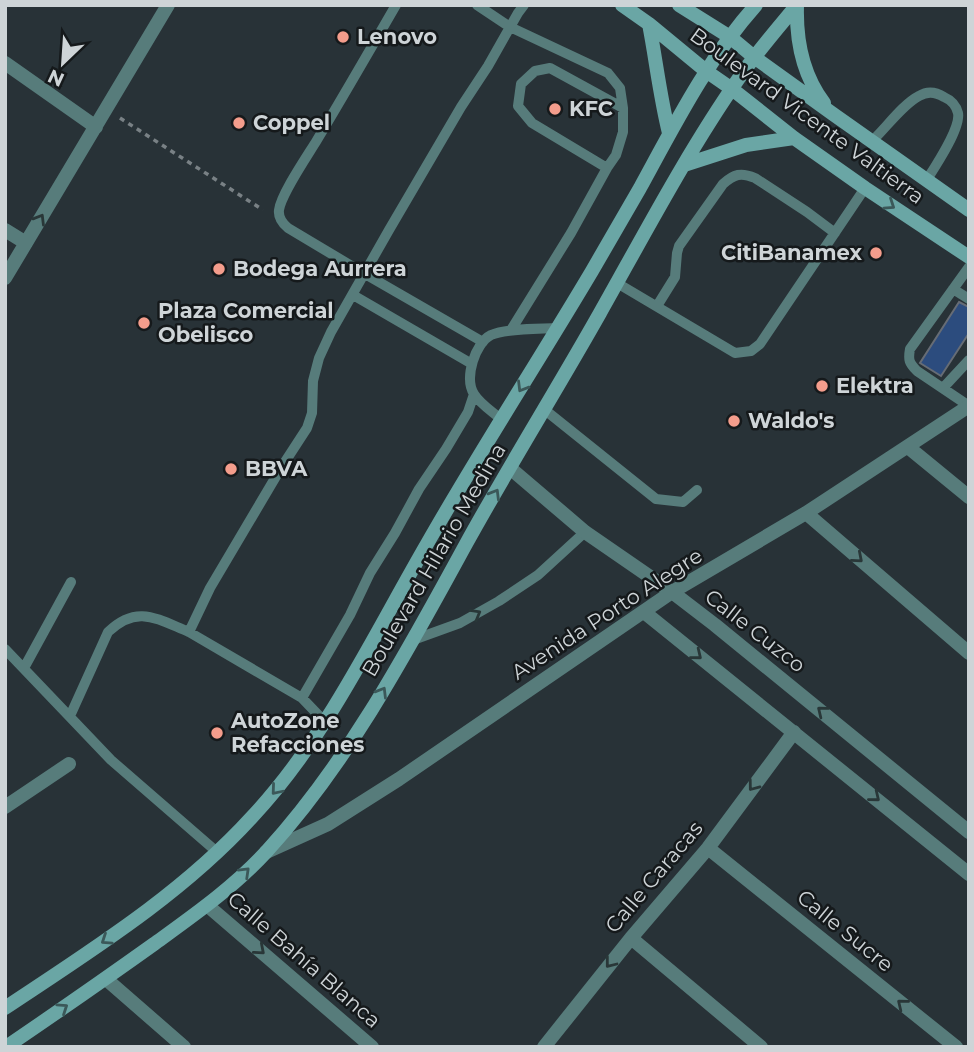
<svg xmlns="http://www.w3.org/2000/svg" width="974" height="1052" font-family="Montserrat,sans-serif">
<style>
.building{fill:#2c4c7e;stroke:#666c75;stroke-width:2}
.lines{fill:none;stroke-linecap:round;stroke-linejoin:round}
.path{stroke:#798185;stroke-width:3.5;stroke-dasharray:5 5;stroke-linecap:butt}
.service{stroke:#577c7b;stroke-width:10}
.minor{stroke:#577c7b;stroke-width:14}
.secondary{stroke:#6aa6a5;stroke-width:14}
.oneway{stroke:#3b5859}
.oneway2{stroke:#293738}
.poi-dot{fill:#f49d8c;stroke:#15191b;stroke-width:2.5}
.labels{text-anchor:middle;stroke-width:5;stroke-linejoin:round;paint-order:stroke}
.poi-label{font-size:21px;font-weight:bold;fill:#ced4d7;stroke:#15191b;text-anchor:start}
.street-label{font-size:21px;fill:#ced4d7;stroke:#15191b}
</style>
<rect width="100%" height="100%" fill="#283237"/>
<!-- building -->
<path class="building" d="M959,302L969,307V333L941,376L920,363Z"/>
<g class="lines">
<!-- path -->
<path class="path" d="M120,118L263,210"/>
<!-- service -->
<path class="service" d="M396,5C370,50 344,95 317,140C308,155 281,194 279,210C278,218 282,223 288,228L365,274L483,342
M477,5L510,27L608,73L620,88L623,108V132L616,155L607,168L571,233L511,330
M872,141C886,128 903,104 919,96C927,91 936,92 944,97C951,100 956,105 958,113C961,128 935,167 926,181
M607,168L532,123L518,106L521,84L535,71L550,68L623,108
M617,283L735,353L751,351L760,344L865,188
M953,289L969,299
M353,295L472,364
M657,306L675,277L677,253L679,246L723,184C734,174 741,172 755,178L807,212L835,233
M943,388L969,360
M969,406L917,371C909,363 908,360 910,349L969,267
M545,410L656,499L683,502L697,490
M502,420C493,412 480,404 474,394C464,378 475,343 491,335C507,328 540,329 557,328
M413,640L460,623L499,601L538,575L585,532
M5,649L111,760L217,852
M24,668L71,582
M302,698L350,615L370,573L395,533L419,489L446,449L468,412L474,394
M70,716L108,632C137,604 157,619 189,632
M325,722L302,698L189,632L210,588L281,468L307,428L312,413L313,381L319,358L331,332L389,230L461,107L488,66L518,13L524,5"/>
<!-- minor -->
<path class="minor" d="M5,63L96,127
M5,230L26,243
M5,278L168,5
M908,447L969,497
M510,468L585,532L672,592L715,625L969,832
M806,513L969,653
M644,612L969,874
M5,807L69,764
M708,848L956,1047
M266,852L328,824L399,779L672,592L806,513L969,406
M208,906L372,1047
M631,938L761,1047
M106,979L184,1047
M544,1047L631,938L708,848L794,732"/>
<!-- secondary -->
<path class="secondary" d="M622,5L649,24L706,71L732,89L794,138L865,188L969,257
M679,5L730,37L754,57L833,114L969,210
M797,6C796,41 802,74 824,103
M649,24C656,60 660,97 669,133
M684,165L746,145L794,138
M5,1008C92,950 182,894 252,817C326,738 373,637 427,544C480,451 538,362 592,271C608,243 624,216 640,188C675,124 707,60 756,5
M6,1047C56,1013 105,979 154,944C194,915 234,887 267,851C349,761 408,650 466,544C509,466 556,391 600,313C644,235 688,151 739,78C757,52 777,29 797,5"/>
</g>
<!-- one-way arrows -->
<defs><path id="oneway-chevron" d="M-2-3.5L2.5 0L-2 3.5" fill="none" stroke-width="1.6" stroke-linecap="round" stroke-linejoin="round" transform="scale(1.75)"/></defs>
<g class="oneway">
<use href="#oneway-chevron" transform="translate(890 205) rotate(34)"/>
<use href="#oneway-chevron" transform="translate(522 387) rotate(121)"/>
<use href="#oneway-chevron" transform="translate(495 494) rotate(-59)"/>
<use href="#oneway-chevron" transform="translate(382 692) rotate(-59)"/>
<use href="#oneway-chevron" transform="translate(276 790) rotate(130)"/>
<use href="#oneway-chevron" transform="translate(245 872) rotate(-44)"/>
<use href="#oneway-chevron" transform="translate(106 940) rotate(146)"/>
<use href="#oneway-chevron" transform="translate(63 1008) rotate(-34)"/>
</g>
<g class="oneway2">
<use href="#oneway-chevron" transform="translate(40 219) rotate(-59)"/>
<use href="#oneway-chevron" transform="translate(858 558) rotate(41)"/>
<use href="#oneway-chevron" transform="translate(476 614) rotate(-30)"/>
<use href="#oneway-chevron" transform="translate(697 655) rotate(39)"/>
<use href="#oneway-chevron" transform="translate(822 711) rotate(-141)"/>
<use href="#oneway-chevron" transform="translate(753 786) rotate(127)"/>
<use href="#oneway-chevron" transform="translate(875 797) rotate(39)"/>
<use href="#oneway-chevron" transform="translate(260 950) rotate(41)"/>
<use href="#oneway-chevron" transform="translate(610 963) rotate(128)"/>
<use href="#oneway-chevron" transform="translate(902 1004) rotate(-141)"/>
</g>
<!-- markers -->
<g class="poi-dot">
<circle cx="343" cy="37" r="7"/>
<circle cx="555" cy="109" r="7"/>
<circle cx="239" cy="123" r="7"/>
<circle cx="876" cy="253" r="7"/>
<circle cx="219" cy="269" r="7"/>
<circle cx="144" cy="323" r="7"/>
<circle cx="822" cy="386" r="7"/>
<circle cx="734" cy="421" r="7"/>
<circle cx="231" cy="469" r="7"/>
<circle cx="217" cy="733" r="7"/>
</g>
<g class="labels">
<!-- poi labels -->
<g class="poi-label">
<text x="357" y="44">Lenovo</text>
<text x="569" y="116">KFC</text>
<text x="253" y="130">Coppel</text>
<text x="862" y="260" text-anchor="end">CitiBanamex</text>
<text x="233" y="276">Bodega Aurrera</text>
<text x="158" y="318">Plaza Comercial<tspan x="158" dy="24">Obelisco</tspan></text>
<text x="836" y="393">Elektra</text>
<text x="748" y="428">Waldo's</text>
<text x="245" y="476">BBVA</text>
<text x="231" y="728">AutoZone<tspan x="231" dy="24">Refacciones</tspan></text>
</g>
<!-- street labels -->
<g class="street-label">
<text transform="translate(807 116) rotate(36)" y="7">Boulevard Vicente Valtierra</text>
<text transform="translate(434 560) rotate(-60)" y="7">Boulevard Hilario Medina</text>
<text transform="translate(607 614) rotate(-33)" y="7">Avenida Porto Alegre</text>
<text transform="translate(755 631) rotate(38)" y="7">Calle Cuzco</text>
<text transform="translate(654 877) rotate(-50)" y="7">Calle Caracas</text>
<text transform="translate(845 931) rotate(39)" y="7">Calle Sucre</text>
<text transform="translate(304 960) rotate(41)" y="7">Calle Bahía Blanca</text>
</g>
</g>
<!-- border -->
<rect width="974" height="1052" fill="none" stroke="#ced4d7" stroke-width="14"/>
<!-- north arrow -->
<g transform="translate(63 63) rotate(205)" stroke="#15191b" stroke-width="5" paint-order="stroke">
<path d="M0-5L12 26L0 18L-12 26Z" fill="#ced4d7"/>
<text y="-10" font-size="19" font-weight="bold" text-anchor="middle" fill="#ced4d7">N</text>
</g>
</svg>
